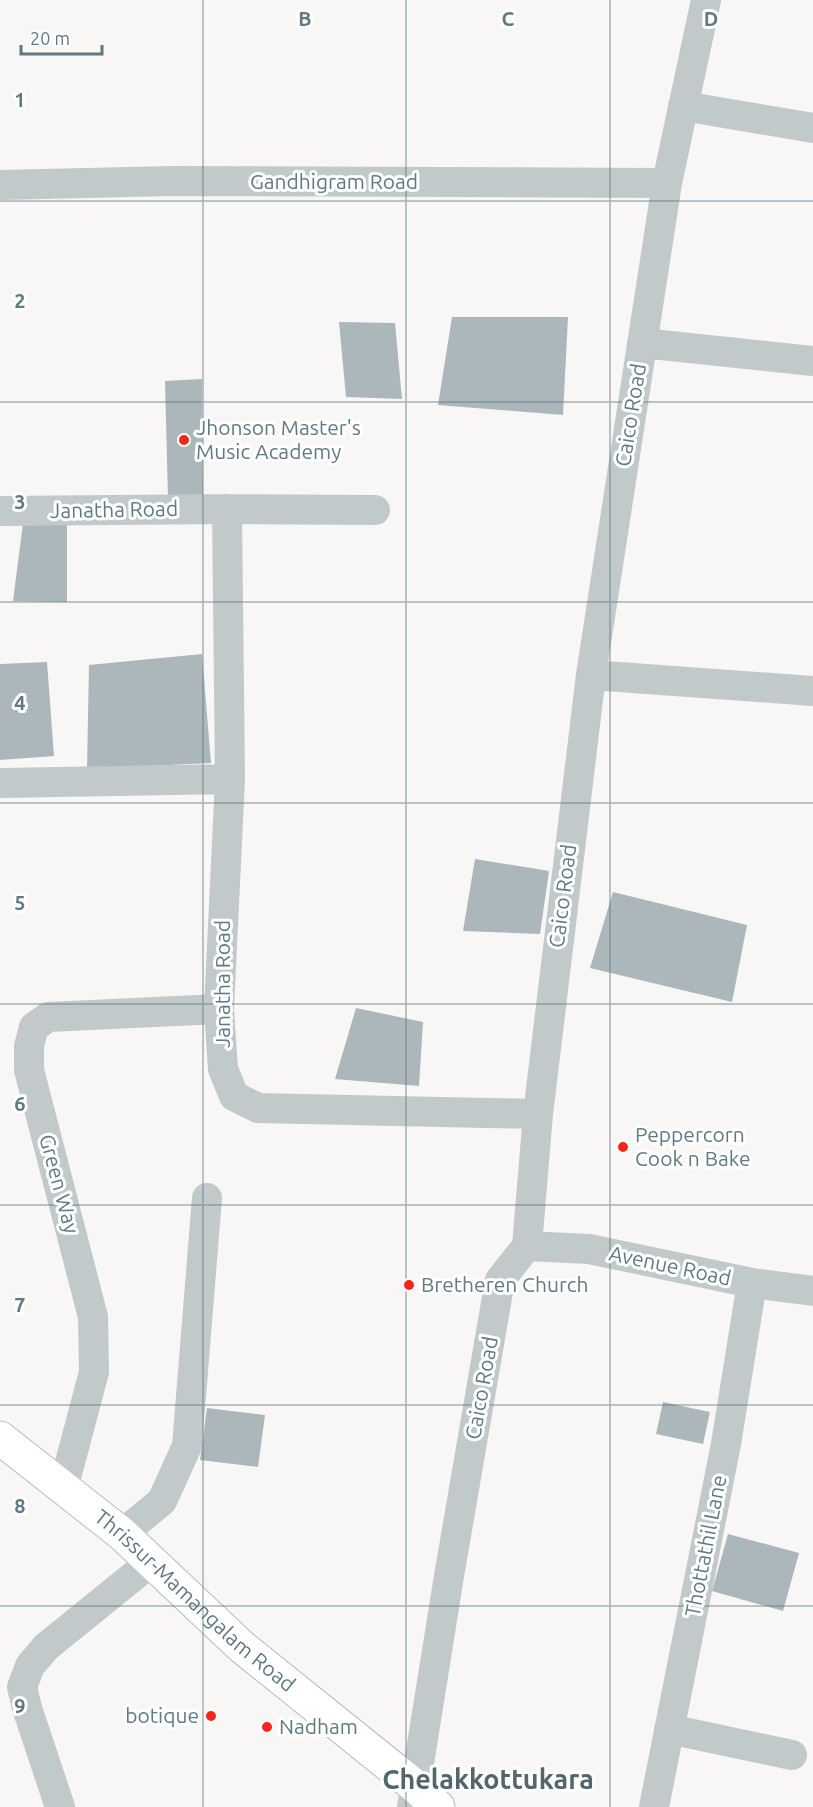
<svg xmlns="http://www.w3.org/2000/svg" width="813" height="1807" font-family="Ubuntu,sans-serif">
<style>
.building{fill:#abb7bb}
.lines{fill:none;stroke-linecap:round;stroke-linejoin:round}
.major-casing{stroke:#b5bcbf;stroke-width:35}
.minor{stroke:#c2c9cb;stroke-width:30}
.major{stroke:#fff;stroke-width:33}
.grid{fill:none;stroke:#607a83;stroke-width:1.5;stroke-opacity:0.55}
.poi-dot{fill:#f2271a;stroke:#fff;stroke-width:2}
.labels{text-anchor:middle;stroke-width:6;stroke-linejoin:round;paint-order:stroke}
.street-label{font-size:21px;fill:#607a83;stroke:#fff}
.poi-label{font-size:21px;fill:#607a83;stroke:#fff;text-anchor:start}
.district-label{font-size:27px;font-weight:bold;fill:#53666d;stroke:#fff}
.grid-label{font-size:20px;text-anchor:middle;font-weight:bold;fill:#607a83;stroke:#fff;stroke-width:6;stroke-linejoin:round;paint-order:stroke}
</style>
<rect width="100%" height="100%" fill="#f8f7f5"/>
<!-- building -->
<path class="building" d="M452,317H568L563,415L438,405Z
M339,322L395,323L402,399L346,397Z
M202,379L203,499H168L165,381Z
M67,518V602L13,601L23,523Z
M202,654L211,763L87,769L89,665Z
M47,662L54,756L0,760V664Z
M475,859L549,871L540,934L463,931Z
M613,892L747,925L732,1002L590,968Z
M356,1008L423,1022L419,1086L335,1079Z
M663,1402L710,1412L703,1444L656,1434Z
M207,1408L265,1415L258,1467L200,1460Z
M728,1534L799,1553L783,1611L712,1591Z"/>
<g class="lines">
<!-- major casing -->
<g class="major-casing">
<g id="major">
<path id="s1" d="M0,1438L122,1534L242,1647L415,1786L438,1807"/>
</g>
</g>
<!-- minor -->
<path class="minor" d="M683,106L813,128
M0,185L173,181L667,183
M642,343L813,361
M227,509L230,779L219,1009L223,1069L234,1096L258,1108L538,1114
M0,511L227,509L375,510
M591,675L813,691
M0,783L230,779
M527,1246L589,1249L752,1283L813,1291
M63,1489L94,1372L93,1317L29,1070V1046L34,1027L48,1017L219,1009
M122,1534L162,1501L187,1446L207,1198
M669,1729L792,1755
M60,1807L27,1708L22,1687L30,1666L46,1647L151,1562
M412,1807L449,1576L500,1280L527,1246L538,1114L591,675L667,183L706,0
M654,1807L726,1444L752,1283"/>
<!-- major -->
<use href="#major" class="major"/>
</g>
<!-- grid -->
<path class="grid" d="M203,0V1807M406,0V1807M610,0V1807M0,201H813M0,402H813M0,602H813M0,803H813M0,1004H813M0,1205H813M0,1405H813M0,1606H813"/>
<!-- markers -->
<g class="poi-dot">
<circle cx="184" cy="440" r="6"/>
<circle cx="623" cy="1147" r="6"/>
<circle cx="409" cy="1285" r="6"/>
<circle cx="211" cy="1716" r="6"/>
<circle cx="267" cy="1727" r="6"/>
</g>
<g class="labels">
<!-- street labels -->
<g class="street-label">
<text x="334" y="189">Gandhigram Road</text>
<text transform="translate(631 415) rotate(-81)" y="7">Caico Road</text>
<text transform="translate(114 510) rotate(-1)" y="7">Janatha Road</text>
<text transform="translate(563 896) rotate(-83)" y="7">Caico Road</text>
<text transform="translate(223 984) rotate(-90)" y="7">Janatha Road</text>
<text transform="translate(59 1184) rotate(75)" y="7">Green Way</text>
<text transform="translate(670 1266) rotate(12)" y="7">Avenue Road</text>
<text transform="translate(482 1388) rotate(-80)" y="7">Caico Road</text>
<text transform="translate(706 1546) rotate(-79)" y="7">Thottathil Lane</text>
<text dy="7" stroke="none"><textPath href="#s1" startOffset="254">Thrissur-Mamangalam Road</textPath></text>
</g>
<!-- poi labels -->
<g class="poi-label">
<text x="196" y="435">Jhonson Master's<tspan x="196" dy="24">Music Academy</tspan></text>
<text x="635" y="1142">Peppercorn<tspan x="635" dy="24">Cook n Bake</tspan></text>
<text x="421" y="1292">Bretheren Church</text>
<text x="199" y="1723" text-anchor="end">botique</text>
<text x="279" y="1734">Nadham</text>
</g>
<!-- district labels -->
<g class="district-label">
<text x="488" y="1789">Chelakkottukara</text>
</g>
</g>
<g class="grid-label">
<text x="305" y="26">B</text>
<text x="508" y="26">C</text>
<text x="711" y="26">D</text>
<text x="20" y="107">1</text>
<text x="20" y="308">2</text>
<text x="20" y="509">3</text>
<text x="20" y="710">4</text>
<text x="20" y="910">5</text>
<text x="20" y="1111">6</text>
<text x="20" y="1312">7</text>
<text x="20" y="1513">8</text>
<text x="20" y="1713">9</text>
</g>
<!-- scale -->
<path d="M21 45v9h81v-9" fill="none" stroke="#607a83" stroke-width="3"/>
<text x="30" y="45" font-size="18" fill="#607a83" stroke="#ffffff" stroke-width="4.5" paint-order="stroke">20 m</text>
</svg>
